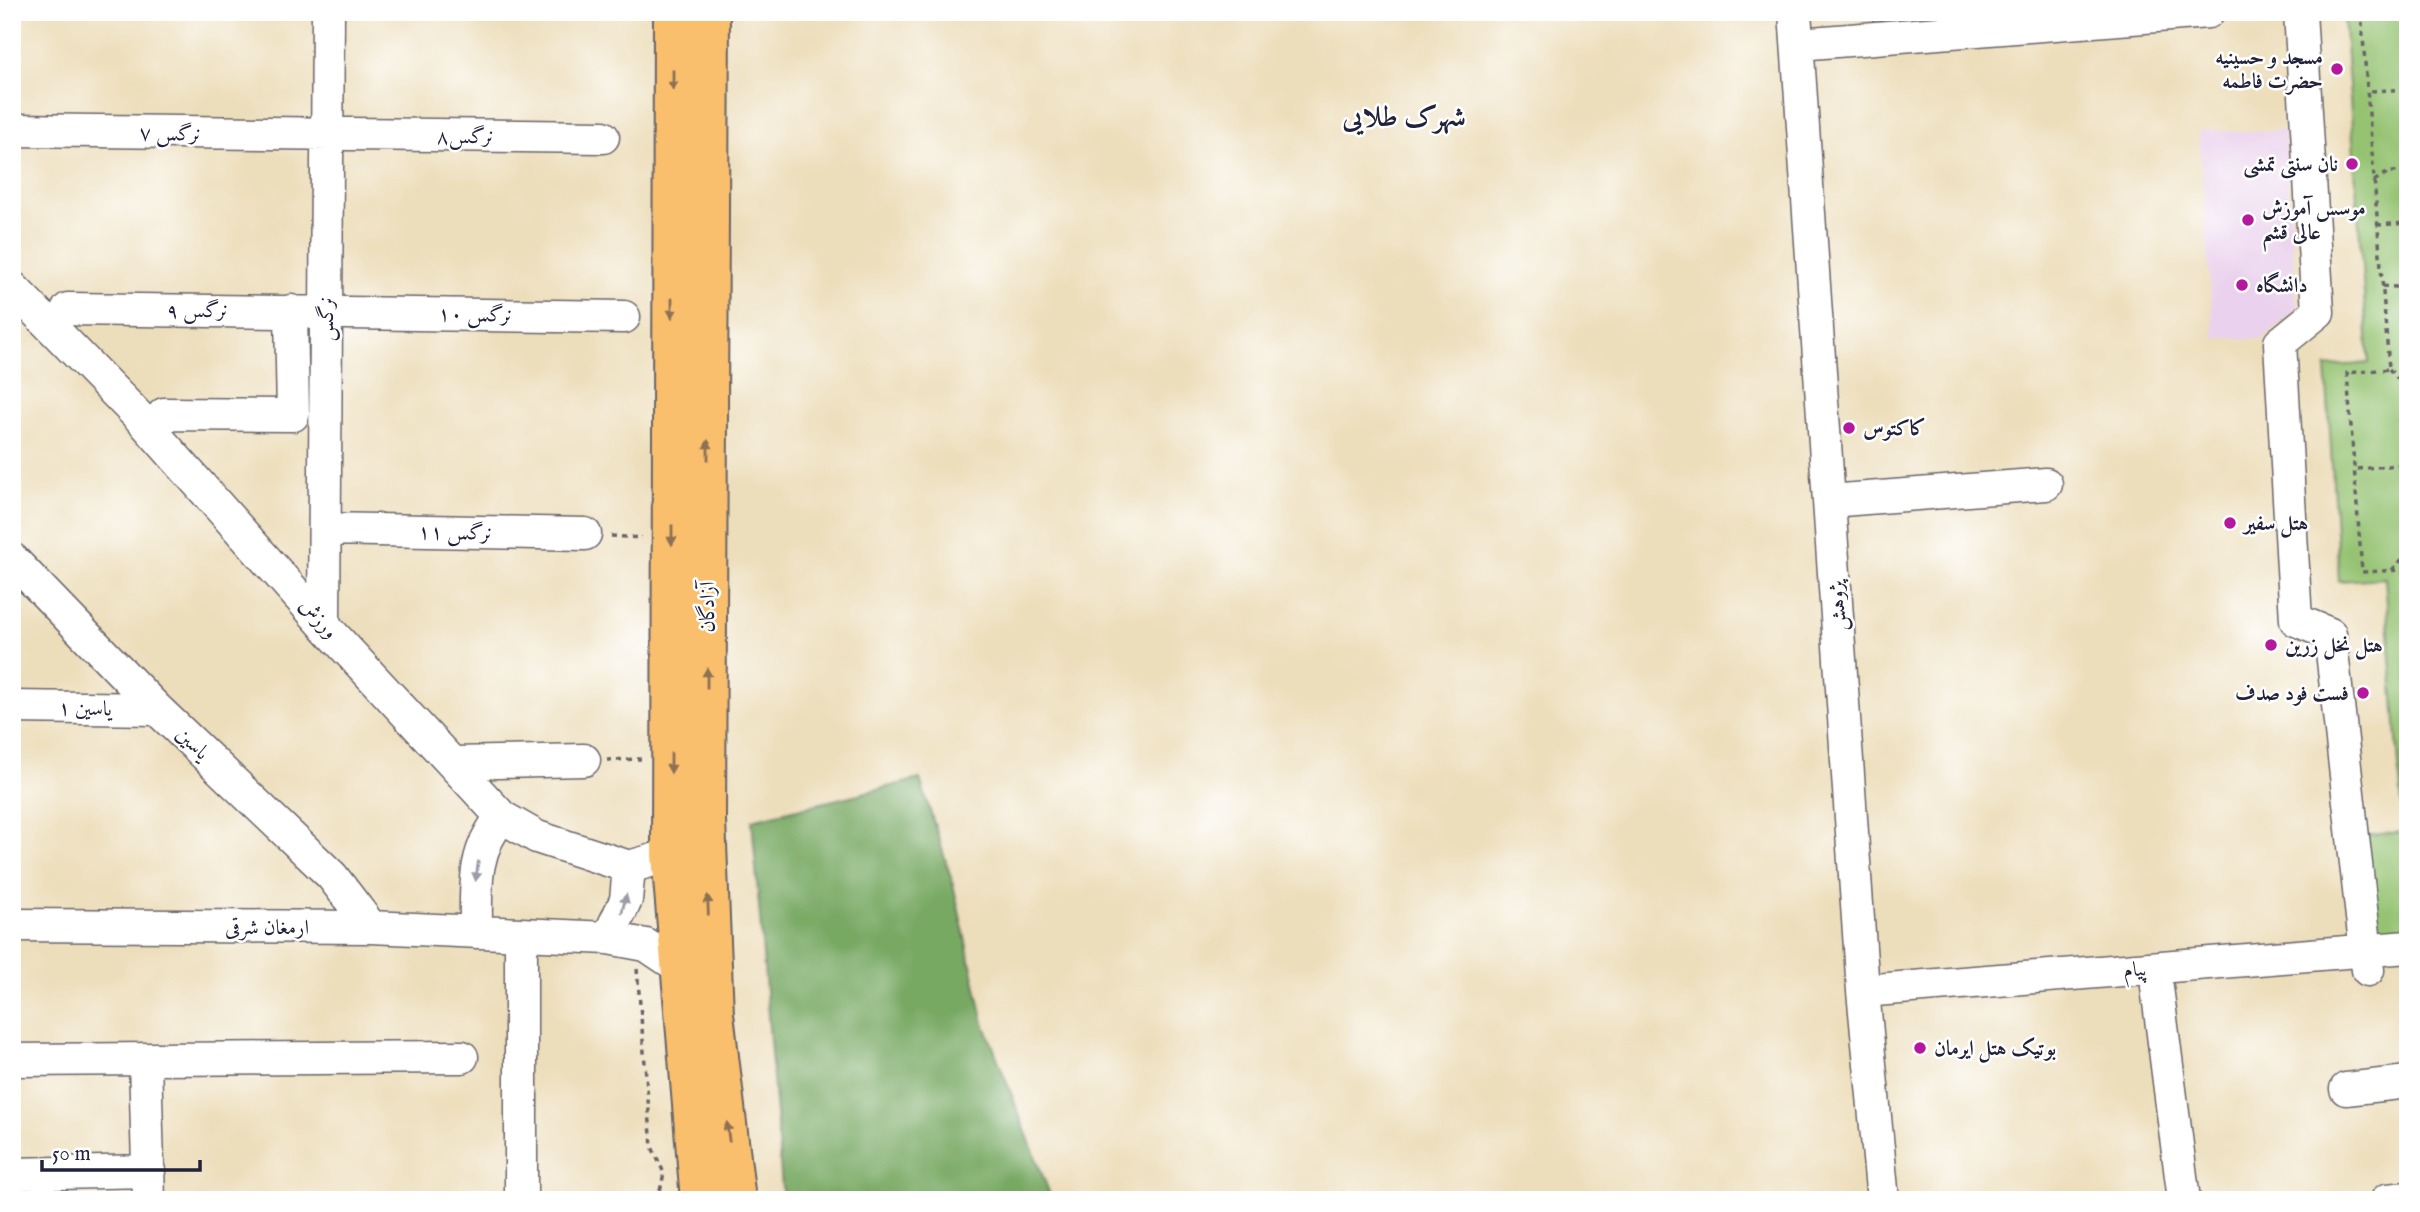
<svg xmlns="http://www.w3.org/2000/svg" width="2420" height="1212" font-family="'IM FELL English',Amiri,serif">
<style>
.built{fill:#ead1ed}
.green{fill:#95c372;stroke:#5c7256;stroke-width:2}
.forest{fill:#78a964;stroke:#4d6650;stroke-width:2}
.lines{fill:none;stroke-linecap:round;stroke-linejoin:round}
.minor-casing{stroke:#696468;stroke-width:35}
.major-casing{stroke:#696468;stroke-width:42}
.path{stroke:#696468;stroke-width:3.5;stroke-dasharray:5 5;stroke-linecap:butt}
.minor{stroke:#fff;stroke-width:32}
.major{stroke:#f9bf6d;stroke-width:38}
.oneway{fill:#8e7054}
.oneway2{fill:#9c9ca7}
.poi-dot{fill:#b5179e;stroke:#fff;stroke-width:2.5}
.labels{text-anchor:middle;stroke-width:5;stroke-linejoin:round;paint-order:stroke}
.poi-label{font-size:21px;font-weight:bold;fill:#22223b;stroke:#fff;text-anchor:start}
.street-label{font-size:21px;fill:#22223b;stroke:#fff}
.district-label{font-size:28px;font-weight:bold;fill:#22223b;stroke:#fff}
</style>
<rect width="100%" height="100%" fill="#fff"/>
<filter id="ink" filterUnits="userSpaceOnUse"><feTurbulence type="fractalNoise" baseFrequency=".0143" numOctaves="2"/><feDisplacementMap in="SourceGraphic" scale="14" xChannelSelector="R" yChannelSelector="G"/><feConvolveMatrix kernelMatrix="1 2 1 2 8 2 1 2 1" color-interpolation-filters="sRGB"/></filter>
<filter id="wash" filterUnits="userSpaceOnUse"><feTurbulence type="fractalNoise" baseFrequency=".00686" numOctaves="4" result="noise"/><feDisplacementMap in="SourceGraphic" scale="28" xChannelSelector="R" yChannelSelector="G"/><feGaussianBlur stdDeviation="1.57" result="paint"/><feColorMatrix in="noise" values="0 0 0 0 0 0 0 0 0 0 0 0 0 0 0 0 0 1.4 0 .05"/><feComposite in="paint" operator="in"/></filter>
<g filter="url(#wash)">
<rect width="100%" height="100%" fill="#eddebb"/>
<!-- built -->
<path class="built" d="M2199,131H2284L2297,308L2262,339L2214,338Z"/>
<!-- green -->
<path class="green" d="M2310,12H2408V932L2375,933L2359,836L2404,832L2385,578L2339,581L2326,367L2369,363L2344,16H2310Z"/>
<!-- forest -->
<path class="forest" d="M920,779L953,884L984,1023L1052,1200H783L752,820Z"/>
</g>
<g filter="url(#ink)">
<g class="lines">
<!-- minor casing -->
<g class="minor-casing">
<path id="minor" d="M1795,12L1863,991L1883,1200
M2300,12L2318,312L2280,343L2296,620L2330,634L2368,970
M1798,44L2208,12
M12,130L603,137
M12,287L142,420L324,625L502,817L537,837L629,867L671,855
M68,309L624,317
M164,414L293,415L291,311
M1829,501L2046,484
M325,529L585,534
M12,559L157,709L332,876L371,927
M324,625L328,12
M12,707L157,709
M455,763L584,760
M12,925L371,927L608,938L646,945L679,967
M476,932C476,889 472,851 502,817
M521,935V1200
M608,938L626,900L629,867
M2157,987L2184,1200
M1863,991L2408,947
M12,1060L462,1057
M145,1061L149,1200
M2346,1089L2408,1082
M12,1174L149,1171
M2387,1200L2408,1198"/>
</g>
<!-- major casing -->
<g class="major-casing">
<path id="major" d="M673,12L671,855L700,1200
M710,12L706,820L714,1014L736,1200"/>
</g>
<!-- path -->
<path class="path" d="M2361,12L2389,369L2347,373L2362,572L2403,570L2408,639
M2371,91L2408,89
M2374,181L2387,173L2408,170
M2377,225L2408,223
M2382,286L2396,287L2408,292
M2389,369L2402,383L2405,410
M2408,408L2400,420L2408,429
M2357,469L2408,464
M611,536L642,538
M2392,570L2408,553
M607,760L641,759
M637,969L652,1147L664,1173L658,1200"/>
<!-- minor -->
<use href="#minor" class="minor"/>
<!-- major -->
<use href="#major" class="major"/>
</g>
<!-- one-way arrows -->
<defs><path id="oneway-solid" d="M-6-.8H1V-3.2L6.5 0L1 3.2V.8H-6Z" transform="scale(1.75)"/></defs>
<g class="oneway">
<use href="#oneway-solid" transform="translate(673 80) rotate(90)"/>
<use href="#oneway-solid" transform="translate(672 308) rotate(90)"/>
<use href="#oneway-solid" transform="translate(708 450) rotate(-90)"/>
<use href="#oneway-solid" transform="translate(672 535) rotate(90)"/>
<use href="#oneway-solid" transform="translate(707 678) rotate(-90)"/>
<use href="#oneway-solid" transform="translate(671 763) rotate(90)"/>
<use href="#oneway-solid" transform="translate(708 905) rotate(-92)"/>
<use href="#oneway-solid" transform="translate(728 1132) rotate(-97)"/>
</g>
<g class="oneway2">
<use href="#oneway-solid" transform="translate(477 871) rotate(98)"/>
<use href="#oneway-solid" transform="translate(624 904) rotate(-76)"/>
</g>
</g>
<!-- markers -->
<g class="poi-dot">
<circle cx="2337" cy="69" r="7"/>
<circle cx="2352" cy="164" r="7"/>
<circle cx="2248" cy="220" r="7"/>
<circle cx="2242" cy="285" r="7"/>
<circle cx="1849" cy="428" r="7"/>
<circle cx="2230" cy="523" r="7"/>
<circle cx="2271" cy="645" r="7"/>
<circle cx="2363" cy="693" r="7"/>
<circle cx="1920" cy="1048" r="7"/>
</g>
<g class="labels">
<!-- poi labels -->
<g class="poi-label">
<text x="2323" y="64" text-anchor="end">مسجد و حسینیه<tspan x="2323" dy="24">حضرت فاطمه</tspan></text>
<text x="2338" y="171" text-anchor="end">نان سنتی تمشی</text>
<text x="2262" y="215">موسس آموزش<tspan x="2262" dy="24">عالی قشم</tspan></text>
<text x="2256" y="292">دانشگاه</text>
<text x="1863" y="435">کاکتوس</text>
<text x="2244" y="530">هتل سفیر</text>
<text x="2285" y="652">هتل نخل زرین</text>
<text x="2349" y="700" text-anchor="end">فست فود صدف</text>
<text x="1934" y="1055">بوتیک هتل ایرمان</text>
</g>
<!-- street labels -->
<g class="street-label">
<text transform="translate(170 133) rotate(1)" y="7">نرگس ۷</text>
<text x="465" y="143">نرگس۸</text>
<text x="197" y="317">نرگس ۹</text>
<text transform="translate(475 314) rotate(1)" y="7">نرگس ۱۰</text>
<text transform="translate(326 319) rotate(-90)" y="7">نرگس</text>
<text transform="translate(455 532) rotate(1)" y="7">نرگس ۱۱</text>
<text transform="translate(1837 606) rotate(-94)" y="7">پژوهش</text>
<text transform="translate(707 607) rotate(-90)" y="7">آزادگان</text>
<text transform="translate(319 618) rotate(48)" y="7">ورزش</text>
<text transform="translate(85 708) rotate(1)" y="7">یاسین ۱</text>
<text transform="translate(193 743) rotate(44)" y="7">یاسین</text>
<text x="267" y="934">ارمغان شرقی</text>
<text transform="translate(2135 969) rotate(-5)" y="7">پیام</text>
</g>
<!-- district labels -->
<g class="district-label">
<text x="1404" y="126">شهرک طلایی</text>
</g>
</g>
<!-- margin -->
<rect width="2420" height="1212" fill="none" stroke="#fff" stroke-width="42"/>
<!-- scale -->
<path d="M42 1160v10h158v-10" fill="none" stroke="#22223b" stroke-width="3.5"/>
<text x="52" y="1160" font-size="21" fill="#22223b" stroke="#ffffff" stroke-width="5" paint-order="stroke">50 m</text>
</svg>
